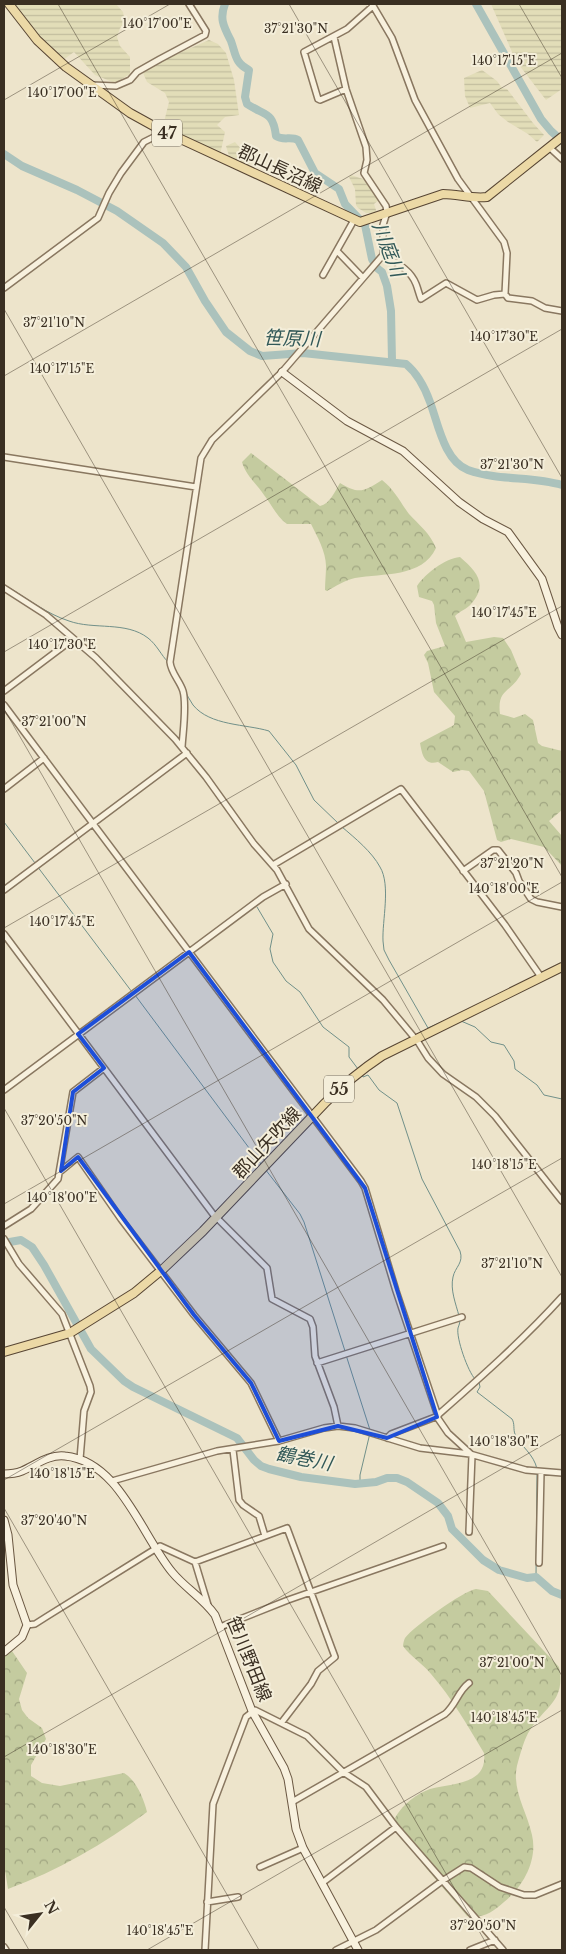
<svg xmlns="http://www.w3.org/2000/svg" width="566" height="1954" font-family="'Libre Baskerville','Noto Sans JP',serif">
<style>
.farmland{fill:url(#farmland-rules)}
.forest{fill:url(#forest-crowns)}
.lines{fill:none;stroke-linecap:round;stroke-linejoin:round}
.stream{stroke:#719089;stroke-width:1}
.river{stroke:#abc2bc;stroke-width:8}
.street-casing{stroke:#897760;stroke-width:8}
.secondary-casing{stroke:#6b5843;stroke-width:9}
.primary-casing{stroke:#574533;stroke-width:10}
.street{stroke:#f8f1de;stroke-width:5}
.secondary{stroke:#f8f1de;stroke-width:7}
.primary{stroke:#ecd9a6;stroke-width:8}
.marked{fill:#1d4ed8;fill-opacity:0.2;stroke:#1d4ed8;stroke-width:4;stroke-linejoin:round}
.ticks{fill:none;stroke:#3a2f22;stroke-width:1;stroke-opacity:0.45}
.labels{text-anchor:middle;stroke-width:4;stroke-linejoin:round;paint-order:stroke}
.shield{fill:#f4eeda;stroke:#726859;stroke-width:1}
.shield-label{font-size:16px;font-weight:bold;fill:#3a2f22}
.street-label{font-size:18px;fill:#3a2f22;stroke:#f4eeda}
.water-label{font-size:19px;font-style:italic;fill:#325958;stroke:#f4eeda}
.ticks-label{font-size:12px;text-anchor:middle;fill:#3a2f22;stroke:#f4eeda;stroke-width:4;stroke-linejoin:round;paint-order:stroke}
</style>
<defs>
<pattern id="farmland-rules" width="6" height="5" patternUnits="userSpaceOnUse" patternTransform="scale(1.25)"><rect width="6" height="5" fill="#e2ddb8"/><path d="M0 2.5h6" fill="none" stroke="#c3be9e"/></pattern>
<pattern id="forest-crowns" width="20" height="18" patternUnits="userSpaceOnUse" patternTransform="scale(1.25)"><rect width="20" height="18" fill="#c4cb9f"/><path d="M2 6a3 3 0 1 1 6 0M12 15a3 3 0 1 1 6 0" fill="none" stroke="#a0a581"/></pattern>
</defs>
<rect width="100%" height="100%" fill="#ede4cb"/>
<!-- farmland -->
<path class="farmland" d="M13,4H116L123,12L125,23L120,28L117,37L120,46L130,57V74L115,83L95,75L74,52L63,60L33,33Z
M491,4H562V89L546,100L516,61Z
M209,40L218,44L226,53L234,80L239,115L225,117L217,125L225,132L220,155L163,126L169,102L165,93L147,82L143,73L159,62Z
M482,70L497,81L502,88L507,89L533,123L544,135L537,142L528,134L508,122L498,114L490,103L470,108L465,96L464,78Z
M235,142L252,161L246,167L230,159L226,146Z
M351,175L363,179L379,200L374,204L377,213H366L358,208L356,205L355,189L349,177Z"/>
<!-- forest -->
<path class="forest" d="M251,453L320,506C330,504 335,491 340,483C359,495 365,491 382,480C394,489 400,502 409,514C419,525 430,533 436,548C422,578 383,573 355,578C345,580 336,586 327,591L325,590C325,582 326,574 326,566C326,552 317,536 311,524H287C276,516 272,505 264,495C256,483 246,476 242,462Z
M460,557C476,571 489,584 471,604C467,609 460,611 455,616L466,642L494,637L503,638L511,650L521,674C510,694 497,688 500,714L514,718L525,714L533,720L538,743L542,746L562,751V810L549,821L562,836V866L544,847L511,839L501,842L497,840L484,791L469,771L462,770L453,772L438,762C424,766 422,754 420,743L454,725L455,716L434,692L428,663L424,655L427,651L445,646L436,623L434,605L432,601L419,597L417,586C426,573 444,559 460,557Z
M476,1589L488,1591L559,1667C566,1701 545,1706 530,1730C524,1739 521,1752 518,1762C510,1788 527,1811 532,1835C538,1860 523,1887 504,1902C493,1912 483,1919 467,1916C446,1890 405,1849 395,1818C402,1805 416,1794 430,1789C452,1783 488,1785 484,1753C467,1725 452,1698 431,1674C422,1663 411,1657 403,1646C403,1644 404,1640 405,1638C413,1627 463,1591 476,1589Z
M12,1651L27,1673L19,1699L22,1710L28,1718L42,1728L46,1739L31,1765V1776L42,1783L60,1786L124,1773C136,1780 144,1799 147,1812C104,1844 57,1871 8,1889L4,1864V1655Z"/>
<g class="lines">
<!-- stream -->
<path class="stream" d="M8,587C28,599 47,614 69,621C94,630 126,621 148,638C157,645 161,655 168,662
M177,673C182,683 186,695 193,705C210,726 246,724 269,731L296,765L314,800L339,824
M4,822L35,863
M342,827C355,838 372,852 380,867C391,885 382,921 383,941L384,950L389,960L428,1028L446,1020
M37,866L132,992
M257,907L273,934L270,949L273,962L286,981L300,992L323,1027L349,1047V1057L358,1069
M135,995L261,1164
M461,1021L475,1027L491,1042L504,1045L514,1061L515,1069L537,1085L544,1095L562,1099
M362,1075L363,1077L368,1075L379,1090L397,1103L422,1179L460,1251C464,1263 455,1267 453,1277C450,1290 456,1304 459,1316
M265,1169L300,1214L304,1222L345,1351
M460,1320C460,1323 459,1325 458,1328C456,1338 468,1372 475,1379
M346,1355L370,1430
M479,1382L480,1387L477,1392L512,1419C515,1424 513,1429 515,1434C521,1447 534,1454 537,1469
M360,1483V1475L370,1433
M536,1577L537,1473"/>
<!-- river -->
<path class="river" d="M225,4C219,19 224,27 231,41C236,55 235,63 249,70L245,97L247,104C265,116 273,111 276,136C283,141 291,136 298,140L315,173L339,189L345,204L365,225L372,259L377,268L382,272L387,286L391,311L392,361
M476,4L541,119L551,131L562,141
M4,154L22,166L77,190L117,211L163,243L186,267L205,301L226,332L250,351L262,356L303,353L406,364C418,374 425,388 430,402C438,423 444,461 468,470C499,481 532,476 562,485
M4,1243L21,1240L32,1247L44,1265L91,1349L124,1381L133,1387L237,1438L254,1460L261,1466L269,1469L301,1477L355,1484L376,1482L387,1478H397L407,1482L438,1503L448,1516L452,1529L483,1560L499,1570L527,1578L536,1577L552,1591L562,1595"/>
<!-- street casing -->
<g class="street-casing">
<path id="street" d="M372,4L392,38L415,100L458,179L504,242L507,253L505,294
M92,85L116,86L130,80L137,72L160,59L205,35L206,31L189,4
M346,89L320,100L318,99L304,52L347,29L373,6
M549,147L562,159
M337,251L363,278
M383,255C396,263 410,269 416,284C418,289 419,294 421,299L446,283L477,300L494,295L505,294L508,298L532,301L545,308L562,311
M323,275L354,220
M4,288L98,218L109,193L121,173L144,142L158,135L159,129
M4,457L196,487
M4,588L46,615L96,658L175,739L206,777L254,844L277,870L309,929L383,1000L418,1042L428,1058L443,1074L476,1097L495,1116L562,1201
M4,691L73,639
M4,705L361,1181L365,1188L396,1291L438,1416L391,1434L387,1438
M182,747C183,731 187,705 183,691C180,681 171,673 170,662L201,458L212,440L282,372L383,255V225L387,212L386,206L364,173L367,160L366,147L346,89L334,37
M4,789L44,758
M273,865L401,789L505,925L541,977
M463,871L493,850H498L516,873L519,881L531,899L537,902L562,907
M4,890L187,753
M4,934L213,1214L267,1268L272,1299L310,1319L313,1327L315,1356L334,1407L338,1426
M4,1090L263,897L286,884
M61,1171L78,1157L121,1219L194,1315L251,1383L279,1441
M4,1226L31,1209L58,1179L73,1092L104,1068
M4,1239L19,1264L62,1314L90,1386L91,1392L84,1411L80,1459
M317,1363L462,1317
M438,1415C481,1377 523,1340 562,1297
M437,1417L448,1433L472,1455L469,1532
M233,1450L239,1500L243,1505L259,1516L265,1536
M112,1481L217,1451L279,1441L324,1428L338,1426L355,1428L420,1448L470,1454L526,1470L562,1473
M195,1562L287,1528L335,1657L318,1671L311,1684L282,1722
M539,1563L541,1472
M27,1625L35,1624L46,1617L160,1546L195,1562L208,1605
M220,1627L288,1600L443,1546
M292,1802L445,1714C456,1705 458,1691 469,1683
M260,1867L303,1848
M322,1883L396,1827
M207,1902L238,1897
M4,1947L6,1950
M205,1950L213,1804L246,1717L255,1710L307,1736L343,1772L366,1787L396,1827L503,1950
M336,1950L376,1930L442,1881L464,1867L471,1868L500,1887L524,1895H535L562,1884
M470,1950L495,1940"/>
</g>
<!-- secondary casing -->
<g class="secondary-casing">
<path id="secondary" d="M282,372L347,421L403,451L459,502L483,519L508,532L542,579L558,627L562,635
M4,1474C10,1474 17,1473 22,1471C36,1465 49,1454 65,1456C119,1461 141,1534 172,1572C185,1588 203,1598 215,1615L252,1711L284,1768L288,1779L296,1829L303,1848L358,1950
M4,1520L8,1535L13,1585L27,1625L22,1637L4,1652"/>
</g>
<!-- primary casing -->
<g class="primary-casing">
<path id="primary" d="M9,4L37,40L66,67L130,113L159,129L360,222L443,194C458,194 472,199 487,197L562,137
M4,1352L70,1333L134,1293L163,1269L203,1231L325,1103C343,1085 361,1070 382,1056L562,967"/>
</g>
<!-- street -->
<use href="#street" class="street"/>
<!-- secondary -->
<use href="#secondary" class="secondary"/>
<!-- primary -->
<use href="#primary" class="primary"/>
</g>
<!-- marked area -->
<path class="marked" d="M189,952L365,1188L437,1417L387,1438L338,1426L279,1441L251,1383L194,1315L78,1157L61,1171L73,1092L104,1068L78,1034Z"/>
<!-- ticks -->
<path class="ticks" d="M58,4L562,877M289,4L562,478M519,4L562,78M4,100L170,4M4,309L562,1277M4,376L562,53M4,652L562,329M4,709L562,1676M4,928L562,606M4,1108L490,1950M4,1204L562,882M4,1480L562,1158M4,1508L259,1950M4,1757L562,1434M4,1907L29,1950M147,1950L562,1710"/>
<g class="labels">
<!-- shield labels -->
<g class="shield">
<rect x="152" y="119.5" width="30" height="27" rx="4"/>
<rect x="324" y="1075.5" width="30" height="27" rx="4"/>
</g>
<g class="shield-label">
<text x="167" y="139">47</text>
<text x="339" y="1095">55</text>
</g>
<!-- street labels -->
<g class="street-label">
<text transform="translate(280 169) rotate(25)" y="6">郡山長沼線</text>
<text transform="translate(267 1143) rotate(-47)" y="6">郡山矢吹線</text>
<text transform="translate(249 1659) rotate(68)" y="6">笹川野田線</text>
</g>
<!-- water labels -->
<g class="water-label">
<text transform="translate(389 249) rotate(69)" y="7">川庭川</text>
<text transform="translate(292 338) rotate(2)" y="7">笹原川</text>
<text transform="translate(304 1458) rotate(11)" y="7">鶴巻川</text>
</g>
</g>
<g class="ticks-label">
<text x="157" y="28">140°17'00"E</text>
<text x="296" y="33">37°21'30"N</text>
<text x="504" y="65">140°17'15"E</text>
<text x="62" y="97">140°17'00"E</text>
<text x="54" y="327">37°21'10"N</text>
<text x="504" y="341">140°17'30"E</text>
<text x="62" y="373">140°17'15"E</text>
<text x="512" y="469">37°21'30"N</text>
<text x="504" y="617">140°17'45"E</text>
<text x="62" y="649">140°17'30"E</text>
<text x="54" y="726">37°21'00"N</text>
<text x="512" y="868">37°21'20"N</text>
<text x="504" y="893">140°18'00"E</text>
<text x="62" y="926">140°17'45"E</text>
<text x="54" y="1125">37°20'50"N</text>
<text x="504" y="1169">140°18'15"E</text>
<text x="62" y="1202">140°18'00"E</text>
<text x="512" y="1268">37°21'10"N</text>
<text x="504" y="1446">140°18'30"E</text>
<text x="62" y="1478">140°18'15"E</text>
<text x="54" y="1525">37°20'40"N</text>
<text x="512" y="1667">37°21'00"N</text>
<text x="504" y="1722">140°18'45"E</text>
<text x="62" y="1754">140°18'30"E</text>
<text x="483" y="1930">37°20'50"N</text>
<text x="160" y="1935">140°18'45"E</text>
</g>
<!-- border -->
<rect width="566" height="1954" fill="none" stroke="#3a2f22" stroke-width="10"/>
<!-- north arrow -->
<g transform="translate(40 1914) rotate(60)" stroke="#f4eeda" stroke-width="4" paint-order="stroke">
<path d="M0-4L9 19L0 12L-9 19Z" fill="#3a2f22"/>
<text y="-8" font-size="14" font-weight="bold" text-anchor="middle" fill="#3a2f22">N</text>
</g>
</svg>
